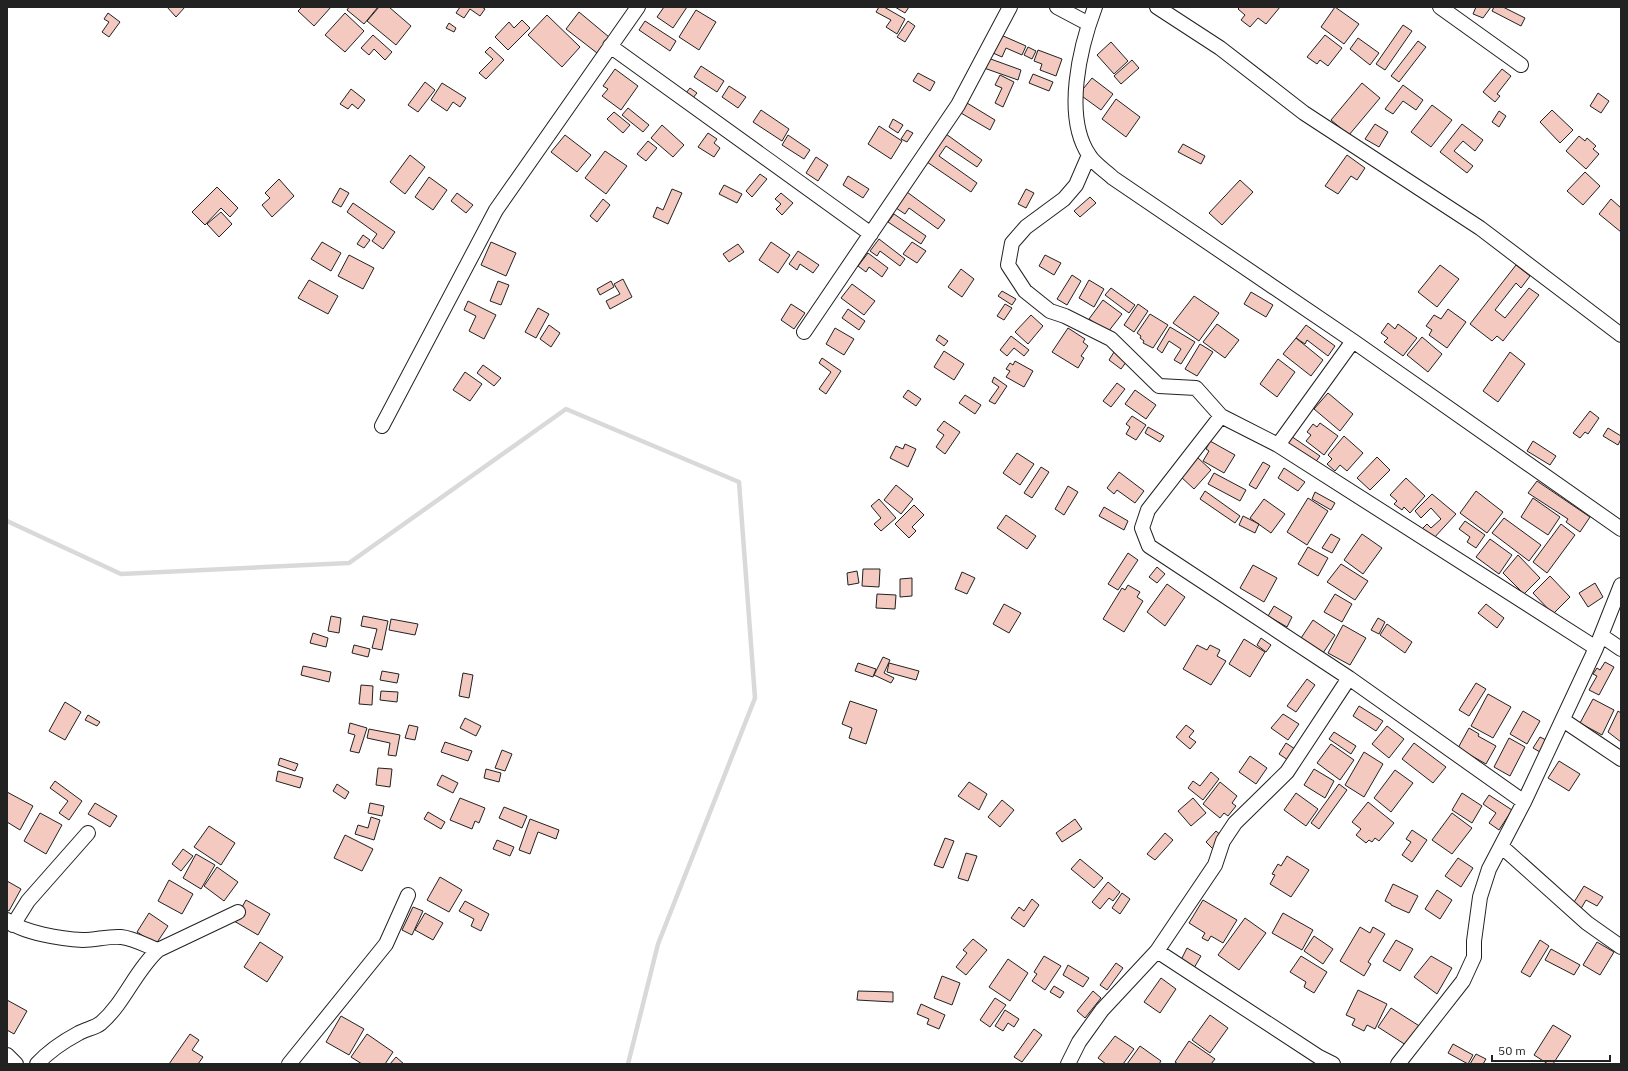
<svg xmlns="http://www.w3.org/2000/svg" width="1628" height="1071" font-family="'IBM Plex Sans',sans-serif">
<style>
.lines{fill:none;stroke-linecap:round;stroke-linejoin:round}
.stream{stroke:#d9d9d9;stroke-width:4.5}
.building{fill:#f3c9c0;stroke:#222}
.street-casing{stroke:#222;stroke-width:16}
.street{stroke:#fff;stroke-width:14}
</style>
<rect width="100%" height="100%" fill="#fff"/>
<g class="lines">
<!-- stream -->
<path class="stream" d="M7,521L121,574L349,563L566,409L739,482L755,698L658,944L628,1064"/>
</g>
<!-- building -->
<path class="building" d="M167,7H185L176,17Z
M302,7H331L314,26L298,11Z
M349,7H378L364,24L347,10Z
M379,7H389L411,26L396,45L367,21Z
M460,7H482L485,9L480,16L470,9L464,18L456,13Z
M664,7H687L673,28L657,17Z
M879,7H884L905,19L897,34L886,27L891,20L876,12Z
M895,7H909L905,13Z
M1240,7H1280L1266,24L1258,18L1250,27L1241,20L1245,15L1238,9Z
M1335,7L1359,24L1344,44L1321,27Z
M1476,7H1491L1483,18L1473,14Z
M1494,7H1503L1525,18L1521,26L1492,11Z
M696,10L716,22L699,50L679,37Z
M579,12L609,37L597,53L566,29Z
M108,13L120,22L109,37L102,32L109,22L104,19Z
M345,13L364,31L345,52L325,35Z
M547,15L580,47L562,67L528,35Z
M522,20L530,28L508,50L495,37L509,22L514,28Z
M645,21L676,41L670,51L639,30Z
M908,21L915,26L905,42L897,37Z
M449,23L456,28L454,32L446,28Z
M1403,25L1412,31L1385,70L1376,64Z
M373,35L392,52L385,60L374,49L369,55L361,48Z
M1001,35L1026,46L1022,55L1006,48L1002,57L993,53Z
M1325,35L1342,48L1328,66L1320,60L1317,64L1307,57Z
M1358,38L1379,53L1370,65L1350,49Z
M1418,41L1426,47L1399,82L1391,76Z
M1111,42L1128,61L1114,74L1097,55Z
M490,47L504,60L486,79L479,73L493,59L485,52Z
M1028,47L1036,51L1032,59L1024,55Z
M1038,50L1062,59L1056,76L1040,70L1042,64L1034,61Z
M988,58L1021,70L1018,80L984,68Z
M1132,60L1139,68L1121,84L1114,76Z
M701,66L724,81L717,92L694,77Z
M615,69L638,86L621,110L602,96L608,89L603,86Z
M1502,69L1511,76L1497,94L1500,96L1495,102L1483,92Z
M918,73L935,82L930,91L913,81Z
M1033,74L1053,82L1049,91L1029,83Z
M1000,75L1014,82L1003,107L995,103L1002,88L995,85Z
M1092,78L1113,94L1101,110L1079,94Z
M425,82L435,90L418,112L408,105Z
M442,83L466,98L460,107L453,102L447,111L431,100Z
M1362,83L1380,98L1349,135L1331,120Z
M1403,85L1423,100L1416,110L1403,101L1393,114L1385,109Z
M729,86L746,97L738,108L722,97Z
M690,88L697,93L692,99L685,94Z
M351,89L365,100L358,109L352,104L348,109L340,104Z
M1598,93L1609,101L1601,113L1590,106Z
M1116,99L1140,117L1126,137L1102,119Z
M967,103L995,120L990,130L961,113Z
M1432,105L1452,120L1431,147L1411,132Z
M628,108L649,125L643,132L622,115Z
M761,110L789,129L782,141L753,122Z
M1552,110L1573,130L1560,143L1540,122Z
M1499,111L1506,116L1499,127L1492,122Z
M614,112L630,125L623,133L607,119Z
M893,119L903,125L898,133L889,127Z
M1375,124L1388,132L1379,147L1365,139Z
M1462,124L1483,140L1475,151L1463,141L1454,151L1473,166L1467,173L1440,152Z
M662,125L684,145L673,157L651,138Z
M879,126L902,141L891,159L868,144Z
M907,130L913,133L907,142L901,139Z
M708,133L717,139L714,143L720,148L714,157L698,147Z
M946,134L982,160L977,167L946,146L939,156L977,183L971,192L927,162Z
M565,135L591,155L577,172L551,152Z
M788,135L810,150L804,159L782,145Z
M1579,136L1585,141L1587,138L1596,146L1593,149L1599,154L1586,169L1566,151Z
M648,141L657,148L646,161L637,154Z
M1183,144L1205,156L1201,164L1178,152Z
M605,151L627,166L606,194L585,178Z
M410,155L425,167L405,194L390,182Z
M1347,155L1365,168L1357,180L1351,176L1338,194L1325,186Z
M816,157L828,165L818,181L806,173Z
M1585,172L1600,186L1583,205L1567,191Z
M760,174L767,179L752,197L746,191Z
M848,176L869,189L863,198L843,185Z
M429,177L447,190L433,210L415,197Z
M279,179L294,196L272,217L262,205L270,198L265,193Z
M1240,180L1253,192L1222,225L1209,213Z
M724,185L742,194L737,203L719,194Z
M217,187L238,208L230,217L221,208L205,225L192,212Z
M340,188L349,193L341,207L332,202Z
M672,189L682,193L668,224L653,217L657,207L663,210Z
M1026,189L1034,193L1026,208L1018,204Z
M907,192L945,220L938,229L909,208L905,214L896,208Z
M457,193L473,205L466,213L451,201Z
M781,193L793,203L782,215L776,209L781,204L775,199Z
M1090,197L1096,203L1080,217L1074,211Z
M603,199L610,205L597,222L590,216Z
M1611,199L1621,208V232L1599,214Z
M353,203L395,232L383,249L372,241L377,234L347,212Z
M221,212L232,224L219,237L207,224Z
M894,214L926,236L921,244L888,222Z
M363,235L370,240L364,248L357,244Z
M879,239L905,259L900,266L880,251L877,256L870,251Z
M322,242L341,253L331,271L311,259Z
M491,242L516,253L506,276L481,265Z
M771,242L790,255L778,273L759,260Z
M912,242L926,251L917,263L903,254Z
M738,244L744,252L729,262L723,254Z
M798,251L819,265L813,273L800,264L797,270L789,264Z
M868,253L888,268L882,277L869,267L866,272L858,266Z
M349,255L374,268L363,289L338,276Z
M1045,255L1061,263L1054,275L1039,266Z
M1440,265L1459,279L1437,307L1418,292Z
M1516,265L1530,276L1521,288L1516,283L1495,310L1505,318L1529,288L1539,295L1503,341L1497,336L1492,341L1470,324Z
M961,269L974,279L962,297L948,287Z
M1072,275L1081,281L1067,305L1057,299Z
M623,279L632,297L610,309L606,301L620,294L614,284Z
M309,280L338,296L328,314L298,298Z
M1089,280L1104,289L1094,307L1079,298Z
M498,281L509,285L501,305L490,301Z
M611,281L614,287L600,295L597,289Z
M852,284L875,301L864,315L841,298Z
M1111,288L1135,305L1129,313L1105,295Z
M1002,291L1016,299L1012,305L998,296Z
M1251,292L1273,305L1266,317L1244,304Z
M1194,296L1219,313L1199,341L1173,323Z
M1103,300L1122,314L1108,332L1089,319Z
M468,301L496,315L484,339L469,331L476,316L464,310Z
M791,304L805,313L794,329L781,320Z
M1005,304L1012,308L1004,320L997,316Z
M1138,304L1148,311L1134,332L1124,325Z
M538,308L549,314L536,338L525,332Z
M848,309L865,321L859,330L842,318Z
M1448,309L1466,322L1447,348L1429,335L1432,330L1426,326L1434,315L1441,319Z
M1150,314L1168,325L1153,348L1143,343L1144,341L1140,338L1141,336L1137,333Z
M1031,315L1043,326L1028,344L1015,332Z
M1388,323L1395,329L1398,324L1417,338L1403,356L1384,342L1388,338L1381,333Z
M1217,324L1239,340L1225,358L1203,342Z
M549,325L560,333L551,347L540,339Z
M1306,325L1335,346L1328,356L1307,340L1305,344L1296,338Z
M1170,327L1195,342L1181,364L1174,360L1181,349L1169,341L1162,353L1157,349Z
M835,328L854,339L844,355L826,344Z
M1068,328L1085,339L1083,342L1088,346L1081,356L1084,358L1078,368L1052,352Z
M939,335L948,341L944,346L936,340Z
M1011,336L1029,350L1024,356L1014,348L1007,356L1000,350Z
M1422,337L1442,354L1428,372L1407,355Z
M1296,338L1323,360L1311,376L1283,354Z
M1200,344L1213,352L1197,376L1185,369Z
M944,351L964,364L954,380L934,367Z
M1114,352L1127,361L1121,369L1109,360Z
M1510,352L1525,364L1498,402L1483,391Z
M822,358L841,371L826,394L819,389L831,372L819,363Z
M1278,359L1295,372L1277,397L1260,384Z
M1015,361L1033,371L1024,387L1006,377L1010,371L1006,369L1010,363L1013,365Z
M483,365L501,378L494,386L477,373Z
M465,372L482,384L470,401L453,390Z
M994,377L1007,386L995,404L989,401L999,387L992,382Z
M1117,383L1125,389L1111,407L1103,401Z
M908,390L921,399L916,406L903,397Z
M1135,390L1156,405L1146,419L1125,404Z
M1328,393L1353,414L1340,431L1314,409Z
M965,395L981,405L975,414L959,403Z
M1590,411L1599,418L1588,434L1585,432L1580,438L1573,433Z
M1132,416L1146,425L1136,440L1126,434L1130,427L1126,424Z
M944,421L960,432L945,454L936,447L944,435L937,430Z
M1320,423L1338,436L1324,455L1306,441L1311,435L1307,432L1313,424L1317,427Z
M1148,427L1164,436L1160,442L1145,433Z
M1608,428L1621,436V439L1618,445L1603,436Z
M1291,436L1320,456L1314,464L1285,445Z
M1344,436L1363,453L1347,471L1340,465L1335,471L1327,464L1332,459L1328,455Z
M1210,441L1235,455L1224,473L1203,461L1209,451L1206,449Z
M1533,441L1556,456L1550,465L1527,451Z
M905,444L916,449L908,467L890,458L896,446L903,449Z
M1017,453L1034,464L1020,485L1003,473Z
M1197,457L1211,470L1194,489L1180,476Z
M1377,457L1390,470L1370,490L1357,478Z
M1263,462L1270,466L1256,489L1249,485Z
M1041,467L1049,472L1032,498L1024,493Z
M1284,468L1305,482L1298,491L1278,478Z
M1119,472L1144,491L1135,503L1117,490L1114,494L1107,488Z
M1214,473L1246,490L1240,501L1208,484Z
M1406,478L1425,496L1410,513L1404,507L1402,510L1394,504L1397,501L1390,495Z
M1537,481L1590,517L1580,532L1566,522L1568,519L1528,493Z
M896,485L913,499L901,514L884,500Z
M1068,486L1078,492L1064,515L1055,509Z
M1205,491L1240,516L1235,523L1200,499Z
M1476,491L1503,512L1487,533L1460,513Z
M1315,492L1335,503L1331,510L1312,499Z
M1432,494L1456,514L1433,539L1421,530L1427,524L1431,528L1441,519L1431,508L1421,518L1415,511Z
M1308,498L1328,511L1307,545L1287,532Z
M1533,498L1560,517L1548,535L1521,517Z
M879,499L896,518L881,531L874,524L881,518L871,506Z
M1264,499L1285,514L1271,533L1250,518Z
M914,505L924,515L912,527L916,531L909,538L895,524Z
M1104,507L1128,521L1124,530L1099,516Z
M1006,515L1036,536L1027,549L997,528Z
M1243,516L1259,524L1255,533L1239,525Z
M1504,518L1541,545L1529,561L1492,533Z
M1465,521L1485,535L1476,548L1467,542L1470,537L1459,529Z
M1561,524L1575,535L1547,573L1533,562Z
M1331,534L1340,539L1332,553L1322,548Z
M1362,534L1382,548L1363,574L1344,560Z
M1490,539L1512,555L1499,574L1476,557Z
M1308,547L1328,558L1318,576L1298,564Z
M1128,553L1138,560L1118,590L1108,584Z
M1518,555L1540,578L1524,594L1503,573Z
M1341,564L1368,581L1355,600L1327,582Z
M1253,565L1277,578L1264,602L1240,588Z
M1157,567L1165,574L1157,583L1149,577Z
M863,569H880L879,587L862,586Z
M857,571L859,583L848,585L847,573Z
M962,572L975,578L967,594L955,589Z
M1550,576L1570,597L1553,614L1533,593Z
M912,578V596L900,597V579Z
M1595,583L1603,597L1588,607L1579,593Z
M1167,584L1185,597L1165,626L1147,612Z
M1128,585L1140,592L1137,597L1143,601L1124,632L1103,619L1122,588L1125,590Z
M877,594L896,595L895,609L876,608Z
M1335,594L1352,604L1342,622L1324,612Z
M1004,604L1021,613L1009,633L993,624Z
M1486,604L1504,618L1497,628L1478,613Z
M1274,606L1292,617L1287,627L1268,616Z
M331,616L341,618L339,633L328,631Z
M363,616L388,621L382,650L372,648L377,629L361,626Z
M1378,618L1385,622L1379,634L1371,630Z
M391,619L418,624L415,635L389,630Z
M1313,620L1335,635L1323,653L1301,638Z
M1387,624L1412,642L1405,653L1380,635Z
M1343,625L1366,638L1350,665L1328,653Z
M313,633L328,638L326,647L310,643Z
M1261,638L1271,645L1266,652L1257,645Z
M1244,639L1265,652L1250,677L1229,664Z
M354,645L370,649L368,657L352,653Z
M1197,645L1207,650L1210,645L1220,650L1217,656L1226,661L1211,685L1183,669Z
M883,657L890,660L884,673L894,678L891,683L874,675Z
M1605,662L1614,667L1599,695L1589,690L1597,676L1593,674L1597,668L1600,670Z
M858,663L876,669L873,677L855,671Z
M889,663L919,671L916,680L887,672Z
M303,666L331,672L329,682L301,675Z
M382,671L399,674L397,683L380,680Z
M463,673L473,675L469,698L459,696Z
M1307,679L1315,685L1296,712L1287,706Z
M1476,683L1486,689L1469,716L1459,710Z
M361,685L373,686L372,705L359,704Z
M381,691L398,692L397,702L380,700Z
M1488,694L1511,707L1493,738L1471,726Z
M1593,699L1614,710L1602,735L1580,723Z
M850,701L877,710L866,744L849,738L852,728L842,724Z
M65,702L81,712L65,740L49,731Z
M1359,706L1383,721L1376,731L1353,716Z
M1523,711L1540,721L1527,744L1510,734Z
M1618,711L1621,713V742L1608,732Z
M1283,714L1299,724L1288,740L1271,728Z
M88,715L100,722L97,726L85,720Z
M465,718L481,726L476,736L460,728Z
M350,723L367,728L359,753L350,751L355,735L348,733Z
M409,725L418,727L415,740L405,738Z
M1186,725L1194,731L1189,737L1196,742L1190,749L1176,737Z
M1387,726L1404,739L1389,758L1372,744Z
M1469,728L1479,734L1478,736L1496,746L1486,764L1458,748Z
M369,729L400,735L396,756L388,755L390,743L367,738Z
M1334,732L1356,746L1351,754L1329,739Z
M1540,737L1546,740L1540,752L1533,748Z
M1509,738L1525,747L1510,776L1494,767Z
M445,742L472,751L468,761L441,752Z
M1286,743L1295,749L1288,760L1279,754Z
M1414,743L1446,767L1433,783L1402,759Z
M1331,744L1354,760L1340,780L1317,763Z
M502,750L512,754L505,771L495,768Z
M1364,752L1383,764L1364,797L1345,785Z
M1250,756L1267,768L1256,784L1239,772Z
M280,758L298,764L295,771L278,765Z
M1559,761L1580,774L1569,791L1548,778Z
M378,768L392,769L390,787L376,785Z
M486,769L501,773L499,782L484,778Z
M1314,769L1334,781L1325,798L1304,785Z
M1395,770L1413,783L1391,812L1374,798Z
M278,771L303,778L300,788L276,781Z
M1211,772L1219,779L1203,800L1188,788L1193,781L1200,786Z
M442,775L458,783L453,793L437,785Z
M55,781L82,801L69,820L59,813L68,801L50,788Z
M969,782L987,794L979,810L958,796Z
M1220,782L1237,796L1232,803L1236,806L1228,816L1224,813L1220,818L1203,804Z
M337,784L349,792L345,799L333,791Z
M1339,784L1347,790L1319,829L1311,823Z
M7,792L33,806L20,830L7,822Z
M1296,793L1318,809L1306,826L1284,810Z
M1462,793L1482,806L1472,823L1452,810Z
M1489,795L1512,810L1499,830L1489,823L1496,813L1483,804Z
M460,798L485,808L479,823L475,821L472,829L450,820Z
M1193,798L1206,813L1191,826L1178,811Z
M1002,800L1014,810L1000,827L988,817Z
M1368,802L1394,823L1379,841L1375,838L1372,842L1369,840L1366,843L1356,835L1361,829L1352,822Z
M95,803L117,816L110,827L88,814Z
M370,803L384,806L382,816L368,813Z
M504,807L527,816L522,828L499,818Z
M428,812L445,822L441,829L424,819Z
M40,813L62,825L46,854L24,841Z
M1452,813L1472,828L1452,854L1432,840Z
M371,817L380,820L374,840L355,834L358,825L368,828Z
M530,819L559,830L556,839L538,832L530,854L519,850Z
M1075,819L1082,829L1062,842L1056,833Z
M209,826L235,843L221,865L194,847Z
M1412,830L1427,840L1412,862L1402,855L1411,842L1406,839Z
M1216,831L1223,837L1213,849L1206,842Z
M1165,833L1173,840L1155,860L1147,854Z
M345,835L373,849L362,871L334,858Z
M945,838L954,841L943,868L934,865Z
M497,840L514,847L510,856L493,849Z
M183,849L193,856L181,871L172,864Z
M966,853L977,856L968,881L958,878Z
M196,854L215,865L201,889L183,878Z
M1287,856L1309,870L1291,897L1270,884L1275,875L1272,874L1278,864L1281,866Z
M1458,858L1473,868L1461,887L1445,876Z
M1080,859L1103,878L1094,888L1071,869Z
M217,867L238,882L224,901L204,886Z
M440,877L462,890L449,912L427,900Z
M169,880L193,894L182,914L158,901Z
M7,881L21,889L9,911L7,910Z
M1108,882L1120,892L1113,901L1109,898L1100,909L1092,902Z
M1393,884L1418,896L1409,913L1391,905V904L1385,901Z
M1584,886L1603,897L1597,906L1586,900L1579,912L1571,907Z
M1437,890L1452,900L1440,919L1425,909Z
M1122,893L1130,899L1120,914L1112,908Z
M1032,899L1039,905L1024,927L1011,918L1019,907L1024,911Z
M246,900L270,914L258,935L234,921Z
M1203,900L1237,920L1223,943L1211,936L1208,941L1202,938L1205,933L1189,923Z
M465,901L489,914L481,931L471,926L474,919L459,911Z
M413,907L423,911L412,935L402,930Z
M149,913L168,926L156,944L137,932Z
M425,913L443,923L433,940L415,930Z
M1283,913L1313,930L1302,950L1272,933Z
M1245,918L1266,933L1239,970L1218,955Z
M1360,927L1370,933L1373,927L1385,934L1368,962L1371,964L1364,976L1340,961Z
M1314,936L1333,949L1323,964L1304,951Z
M973,939L987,950L966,975L956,967L967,953L963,950Z
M1396,940L1413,949L1400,971L1383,961Z
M1540,940L1549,946L1530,977L1521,972Z
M260,942L283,957L267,982L244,967Z
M1597,942L1614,952L1600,975L1583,965Z
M1187,948L1201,956L1194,968L1181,960Z
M1551,949L1580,965L1574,975L1545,960Z
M1044,956L1061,966L1045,990L1032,981L1037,974L1034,972Z
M1301,956L1327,972L1314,993L1304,987L1306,982L1290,972Z
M1431,956L1452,968L1437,994L1414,977Z
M1008,959L1028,973L1010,1001L989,987Z
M1116,963L1123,968L1107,990L1100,985Z
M1068,965L1089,978L1083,987L1063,975Z
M942,976L960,983L952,1005L934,998Z
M1161,978L1176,989L1160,1013L1144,1002Z
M1054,986L1064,992L1060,998L1050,992Z
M1358,990L1387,1004L1375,1029L1367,1025L1364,1031L1352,1025L1355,1019L1346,1015Z
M858,991L893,992V1002L857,1000Z
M1093,991L1101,998L1085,1018L1077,1011Z
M995,998L1006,1005L990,1027L980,1020Z
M7,1000L27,1011L14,1034L7,1030Z
M921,1004L945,1015L939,1029L927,1024L929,1019L917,1014Z
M1391,1008L1421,1027L1409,1047L1378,1027Z
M1005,1010L1019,1019L1014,1027L1008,1023L1003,1031L995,1026Z
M1210,1015L1228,1028L1210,1053L1192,1040Z
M341,1016L364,1029L349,1055L326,1042Z
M1553,1025L1571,1036L1553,1064H1548L1534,1055Z
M1034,1029L1042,1035L1022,1062L1014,1057Z
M190,1034L199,1040L192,1050L203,1057L198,1064H169Z
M367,1034L393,1052L385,1064H362L351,1057Z
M1115,1036L1134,1049L1123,1064H1106L1098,1058Z
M1189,1041L1215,1059L1211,1064H1178L1175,1062Z
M1453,1044L1473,1055L1468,1064L1448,1053Z
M1140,1046L1161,1061L1159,1064H1127Z
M1476,1054L1486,1059L1483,1064H1470Z
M396,1057L404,1064H390Z"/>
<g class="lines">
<!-- street casing -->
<g class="street-casing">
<path id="street" d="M1057,7L1089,24
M1095,7C1080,47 1063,116 1089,155C1094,164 1106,171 1113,178L1353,341L1621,529
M1157,7L1220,48L1304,113L1480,228L1621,335
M1440,7L1521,65
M610,46L871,234
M1089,155L1076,185L1064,199L1026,227L1012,243L1008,265L1025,291L1050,311L1065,316L1111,339L1159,386L1196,388L1221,416L1278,445L1596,648
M804,332L958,105L1010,7
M1221,416L1148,510L1142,528L1149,546L1349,678L1524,802
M382,426L496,210L638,7
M1278,445L1353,341
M1602,636L1621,649
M1563,720L1621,759
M1501,846L1587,923L1621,947
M7,920C23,933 62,939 83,940C96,940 108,936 121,937C133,938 147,946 158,950
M13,925L28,901L88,833
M1157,951L1319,1057L1333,1064
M7,1055L16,1064
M37,1064C48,1052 64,1041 79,1033C86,1029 95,1028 101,1023C125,1002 135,971 158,950L238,912
M289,1064L386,944L408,895
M1068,1064L1079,1042L1102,1010L1157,951L1215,865L1223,841L1235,823L1287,772L1349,678
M1398,1064L1463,981L1474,957V941L1480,897L1489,869L1524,802L1596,648L1621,585"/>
</g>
<!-- street -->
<use href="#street" class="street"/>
</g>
<!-- border -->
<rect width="1628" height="1071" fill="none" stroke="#222222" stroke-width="16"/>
<!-- scale -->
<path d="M1492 1055v6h118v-6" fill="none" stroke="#222222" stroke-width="2"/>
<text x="1498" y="1055" font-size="12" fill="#222222" stroke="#ffffff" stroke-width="3" paint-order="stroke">50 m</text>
</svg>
